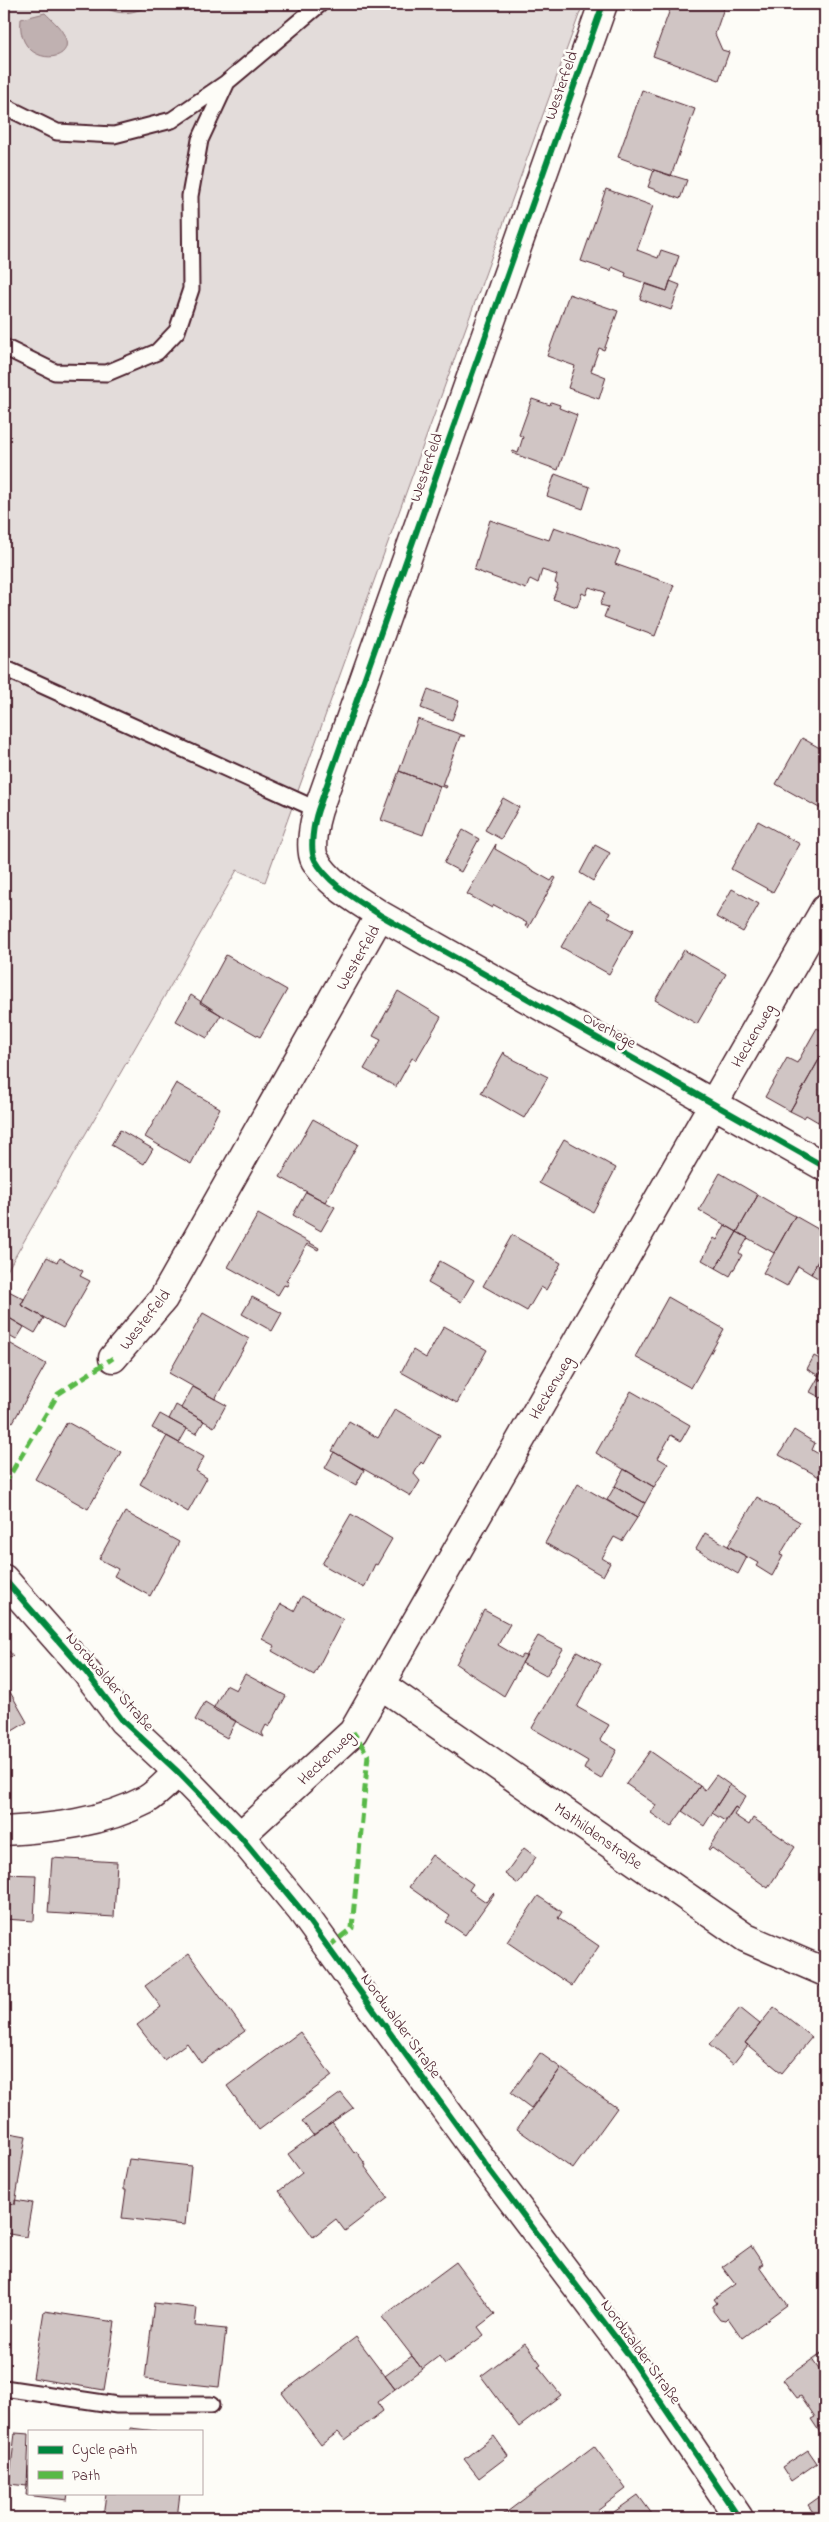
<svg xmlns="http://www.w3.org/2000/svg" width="829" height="2522" font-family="'Indie Flower',sans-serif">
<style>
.green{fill:#e3dcda;stroke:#967e82}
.water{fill:#c0b1b1;stroke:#91777b}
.building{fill:#d0c5c4;stroke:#4a1f2b}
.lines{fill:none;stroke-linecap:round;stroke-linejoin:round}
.lane-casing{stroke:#4a1f2b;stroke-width:19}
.street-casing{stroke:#4a1f2b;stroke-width:31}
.secondary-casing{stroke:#4a1f2b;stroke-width:31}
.lane{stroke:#fdfcf7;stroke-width:15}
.street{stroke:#fdfcf7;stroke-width:28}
.secondary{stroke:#fdfcf7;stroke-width:28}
.quiet{stroke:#58b947;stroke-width:5;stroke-dasharray:10 5;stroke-linecap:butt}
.cycleway-casing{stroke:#fdfcf7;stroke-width:9}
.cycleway{stroke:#00873e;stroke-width:6}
.labels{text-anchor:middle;stroke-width:5;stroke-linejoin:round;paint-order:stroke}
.street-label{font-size:16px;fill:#4a1f2b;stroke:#fdfcf7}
</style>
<rect width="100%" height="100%" fill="#fdfcf7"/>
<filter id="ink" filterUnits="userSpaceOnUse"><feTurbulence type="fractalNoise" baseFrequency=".02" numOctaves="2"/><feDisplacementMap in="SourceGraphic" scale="10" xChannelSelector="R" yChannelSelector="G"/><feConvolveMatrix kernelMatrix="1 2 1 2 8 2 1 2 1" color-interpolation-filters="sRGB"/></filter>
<g filter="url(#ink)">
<!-- green -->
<path class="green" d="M4,4H583L265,882L237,870L4,1276Z"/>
<!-- water -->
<path class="water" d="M99,4H155C132,13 121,18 99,4Z
M45,13C51,19 59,26 63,33C82,65 15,69 21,19Z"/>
<!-- building -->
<path class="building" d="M672,4L725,5L715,34L722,50L729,52L719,80L653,56Z
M721,4H732L731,9Z
M642,90L695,109L671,176L618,157Z
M654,170L687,180L680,199L648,187Z
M606,189L653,206L637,250L658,258L661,250L679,256L667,291L625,276L626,273L612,267L611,271L581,261Z
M670,281L680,285L671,310L640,299L645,284L667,291Z
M569,294L618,311L604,350L599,348L591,371L606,377L599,399L568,388L575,366L547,356Z
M532,399L550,405L551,402L560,405L559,408L577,415L558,470L512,453L513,451L518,453L523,437L519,435Z
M555,474L590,487L583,509L547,496Z
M490,520L549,540L554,527L620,551L615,564L674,585L655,636L604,617L608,607L600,605L605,592L589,587L586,595L582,593L577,607L553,599L558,585L555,583L557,575L542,570L538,583L530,579L526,589L474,570Z
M428,689L459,701L452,720L421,708Z
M418,719L465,736H460L442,785L447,786L446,788L399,771Z
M802,738L825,751V802L821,809L776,784Z
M399,771L440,786L423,835L381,820Z
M503,798L519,807L501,839L485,830Z
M758,821L800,844L773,892L731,869Z
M463,830L479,839L461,872L444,863Z
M496,844L495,849L551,881L554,877L556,878L528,928L525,926L527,923L494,905L492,908L467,894Z
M595,845L610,853L593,881L580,873Z
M732,889L759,904L743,932L716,917Z
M588,901L610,913L608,917L631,930L634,929L609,974L561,947Z
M684,950L726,974L697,1024L655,1000Z
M226,955L287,990L260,1037L200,1003Z
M398,991L441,1017L416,1060L412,1058L396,1087L364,1069L381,1040L373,1036Z
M191,995L221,1015L207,1038L176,1021Z
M817,1028L825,1033V1049L790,1111L765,1097L787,1058L797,1063Z
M825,1049V1071L822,1077L825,1078V1110L818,1122L806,1115L804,1118L790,1111Z
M504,1052L505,1055L548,1077L524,1118L481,1093Z
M176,1083L220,1108L191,1164L145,1137Z
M825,1110V1125L818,1122Z
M313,1119L358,1144L325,1202L280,1177Z
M120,1130L153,1149L144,1164L111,1145Z
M564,1139L616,1168L593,1212L539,1183Z
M720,1173L758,1195L737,1232L699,1210Z
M306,1192L335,1207L321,1231L293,1215Z
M758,1195L795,1216L774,1253L737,1232Z
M258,1214L319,1248L318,1250L307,1244L286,1281L289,1282L287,1286L284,1285L278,1295L228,1267Z
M795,1216L825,1233V1248L811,1274L798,1266L787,1286L763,1273Z
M725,1225L737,1232L716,1268L702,1260L714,1238L717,1240Z
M737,1232L748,1238L739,1253L742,1255L730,1276L716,1268Z
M512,1235L561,1263L546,1290L541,1287L527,1311L483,1286Z
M825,1248V1282L811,1274Z
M47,1257L57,1262L60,1258L83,1271L80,1276L90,1281L63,1328L21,1305Z
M440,1261L474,1280L461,1302L428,1283Z
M5,1289L24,1299L21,1305L44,1318L35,1333L4,1315Z
M252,1297L282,1313L272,1331L242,1314Z
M668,1297L724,1329L691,1388L635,1357Z
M203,1313L249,1339L215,1399L169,1373Z
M4,1315L24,1327L16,1340L4,1333Z
M444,1326L487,1350L457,1403L401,1372L413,1350L426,1358Z
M4,1340L46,1364L13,1422L4,1417Z
M814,1356L825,1362L819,1376L807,1369Z
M825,1365V1382L818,1378Z
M818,1378L825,1382V1400L810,1392Z
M193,1387L226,1405L214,1427L181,1408Z
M631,1391L690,1425L681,1441L671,1435L658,1458L668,1464L654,1487L596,1453Z
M176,1405L204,1421L196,1434L169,1419Z
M395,1409L440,1435L423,1464L421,1462L414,1474L420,1481L411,1496L332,1451L349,1421L378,1438Z
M160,1414L187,1429L179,1443L152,1428Z
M67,1422L121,1452L88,1509L35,1479Z
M794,1430L815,1443L812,1450L822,1456L825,1451V1480L779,1455Z
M167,1436L204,1457L196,1471L207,1478L188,1512L140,1484Z
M334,1452L364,1470L356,1485L325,1468Z
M624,1469L654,1487L645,1503L615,1486Z
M578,1484L637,1518L622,1541L614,1537L602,1558L610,1563L603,1576L545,1543Z
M615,1486L645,1503L637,1518L607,1500Z
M757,1497L800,1522L780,1555L783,1556L772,1576L756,1566L758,1563L728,1546Z
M125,1512L179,1542L150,1596L114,1576L118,1569L99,1559Z
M351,1514L392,1539L377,1565L375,1564L364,1588L322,1564Z
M705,1533L747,1557L738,1574L696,1549Z
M302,1596L343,1619L314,1675L272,1651L275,1646L262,1639L281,1604L294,1611Z
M484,1610L510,1624L498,1645L520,1658L522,1655L526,1656L504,1696L456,1664Z
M538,1636L563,1649L546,1676L522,1663Z
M4,1645L13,1656L4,1658Z
M577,1651L601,1664L577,1707L609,1725L600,1740L617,1750L601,1779L584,1769L588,1761L532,1728Z
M245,1674L286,1696L269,1727L266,1725L262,1733L264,1737L213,1709L226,1685L236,1690Z
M10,1692L27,1722L4,1736V1696Z
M205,1702L236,1721L227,1738L195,1720Z
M650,1751L700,1786L671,1827L651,1813L656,1805L626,1784Z
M716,1775L730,1785L704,1826L682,1811L700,1786L705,1790Z
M730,1785L746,1796L738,1809L735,1807L725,1821L712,1813Z
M735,1807L738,1809L734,1815L749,1825L753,1818L795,1847L768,1888L712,1848L710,1850L708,1849Z
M524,1848L536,1857L518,1884L505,1874Z
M432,1855L473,1884L469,1890L486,1902L493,1893L494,1894L465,1935L446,1922L450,1916L409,1887Z
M52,1858L117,1862L114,1917L48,1913Z
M4,1874L36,1875L34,1921L4,1919Z
M538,1896L562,1912L558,1918L599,1946L572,1986L507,1942Z
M189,1954L245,2031L201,2063L187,2043L164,2060L137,2025L161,2007L145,1986Z
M774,2007L812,2037L782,2073L745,2043Z
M740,2008L760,2024L745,2043L748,2045L733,2064L709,2045Z
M300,2032L332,2076L259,2130L227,2086Z
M540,2053L561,2068L531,2108L511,2093Z
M561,2068L617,2108L573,2169L517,2129Z
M341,2093L353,2108L313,2135L302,2121Z
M332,2122L354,2153L356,2151L366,2165L365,2167L388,2198L345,2231L336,2219L313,2237L279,2191L302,2173L288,2154Z
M4,2132L26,2136L15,2204L4,2203Z
M129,2159L191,2166L185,2225L122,2218L126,2190H124V2184Z
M15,2200L32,2203L26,2237L4,2233V2203L15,2204Z
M751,2246L763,2264L759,2266L787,2305L742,2338L728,2318L725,2321L720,2320L713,2311V2306L717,2303L714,2299L735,2284L722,2267Z
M456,2262L495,2314L478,2327L484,2335L445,2364L439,2356L422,2369L382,2317Z
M154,2303L197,2308L195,2326L226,2329L219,2387L145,2379Z
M44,2311L115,2322L104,2390L33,2378Z
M356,2337L395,2389L378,2402L383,2411L345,2440L338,2432L321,2445L282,2393Z
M525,2343L541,2364L538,2366L561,2395L519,2427L481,2376Z
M824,2351L813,2361L825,2378V2435L823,2437L811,2419L815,2417L801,2396L797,2398L783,2380Z
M412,2356L422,2369L395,2389L385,2376Z
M130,2428L157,2431H130Z
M15,2433L29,2434L27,2486L9,2484Z
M494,2436L508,2456L479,2478L464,2459Z
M594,2446L626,2489L588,2518H499Z
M808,2450L817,2463L791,2481L782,2467Z
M29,2467V2493H68L67,2500L26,2495Z
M106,2493H180L177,2518H103Z
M825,2493V2518H817L808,2505Z
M638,2495L655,2518H619L614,2512Z"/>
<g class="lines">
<!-- lane casing -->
<g class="lane-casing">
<path id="lane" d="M4,106L57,132L114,135L172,120L226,83
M4,347L55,372L107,373L157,352L177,331L191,289L190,196L200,140L227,82L320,4
M4,668L318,810
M4,2388L117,2405H211"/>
</g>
<!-- street casing -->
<g class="street-casing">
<path id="street" d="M603,4L318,810C314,822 309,849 315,860C329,885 358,900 380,915L825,1167
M113,1358L163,1299L380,915
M381,1685L746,1938L825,1972
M4,1831C53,1828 102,1823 146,1800C157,1794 168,1781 178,1772
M240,1836L353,1732L825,909"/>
</g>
<!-- secondary casing -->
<g class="secondary-casing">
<path id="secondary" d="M4,1579L86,1672L123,1721L178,1772L240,1836L301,1910L490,2171L631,2358L739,2518"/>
</g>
<!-- lane -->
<use href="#lane" class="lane"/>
<!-- street -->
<use href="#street" class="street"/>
<!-- secondary -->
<use href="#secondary" class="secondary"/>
<!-- quiet -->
<path class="quiet" d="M4,1485L58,1394L113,1358
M328,1947L352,1928L368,1755L353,1732"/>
<!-- cycleway casing -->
<g class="cycleway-casing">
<path id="cycleway" d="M603,4L318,810C314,822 309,849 315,860C329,885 358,900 380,915L825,1167
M4,1579L86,1672L123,1721L178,1772L240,1836L301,1910L490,2171L631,2358L739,2518"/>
</g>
<!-- cycleway -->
<use href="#cycleway" class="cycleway"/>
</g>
</g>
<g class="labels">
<!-- street labels -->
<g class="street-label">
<text transform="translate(560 85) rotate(-71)" y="6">Westerfeld</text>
<text transform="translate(425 467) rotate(-71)" y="6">Westerfeld</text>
<text transform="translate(357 957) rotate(-60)" y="6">Westerfeld</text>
<text transform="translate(610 1029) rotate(29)" y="6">Overhege</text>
<text transform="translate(752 1035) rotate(-60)" y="6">Heckenweg</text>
<text transform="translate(144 1319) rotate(-52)" y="6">Westerfeld</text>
<text transform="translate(550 1387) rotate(-60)" y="6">Heckenweg</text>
<text transform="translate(111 1681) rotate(49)" y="6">Nordwalder Straße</text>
<text transform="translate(325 1757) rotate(-44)" y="6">Heckenweg</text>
<text transform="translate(599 1835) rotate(35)" y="6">Mathildenstraße</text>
<text transform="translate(402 2025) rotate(54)" y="6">Nordwalder Straße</text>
<text transform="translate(642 2351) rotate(54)" y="6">Nordwalder Straße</text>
</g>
</g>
<!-- margin -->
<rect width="829" height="2522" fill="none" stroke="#fdfcf7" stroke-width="20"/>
<rect x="10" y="10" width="809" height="2502" fill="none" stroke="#4a1f2b" stroke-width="2" filter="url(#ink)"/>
<!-- legend -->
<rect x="28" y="2430" width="175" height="65" fill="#fdfcf7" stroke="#b5a4a5"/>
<rect x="38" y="2446" width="25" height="8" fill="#00873e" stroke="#b5a4a5"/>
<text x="72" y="2454" font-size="15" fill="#4a1f2b">Cycle path</text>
<rect x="38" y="2471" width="25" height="8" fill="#58b947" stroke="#b5a4a5"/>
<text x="72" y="2480" font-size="15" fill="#4a1f2b">Path</text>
</svg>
